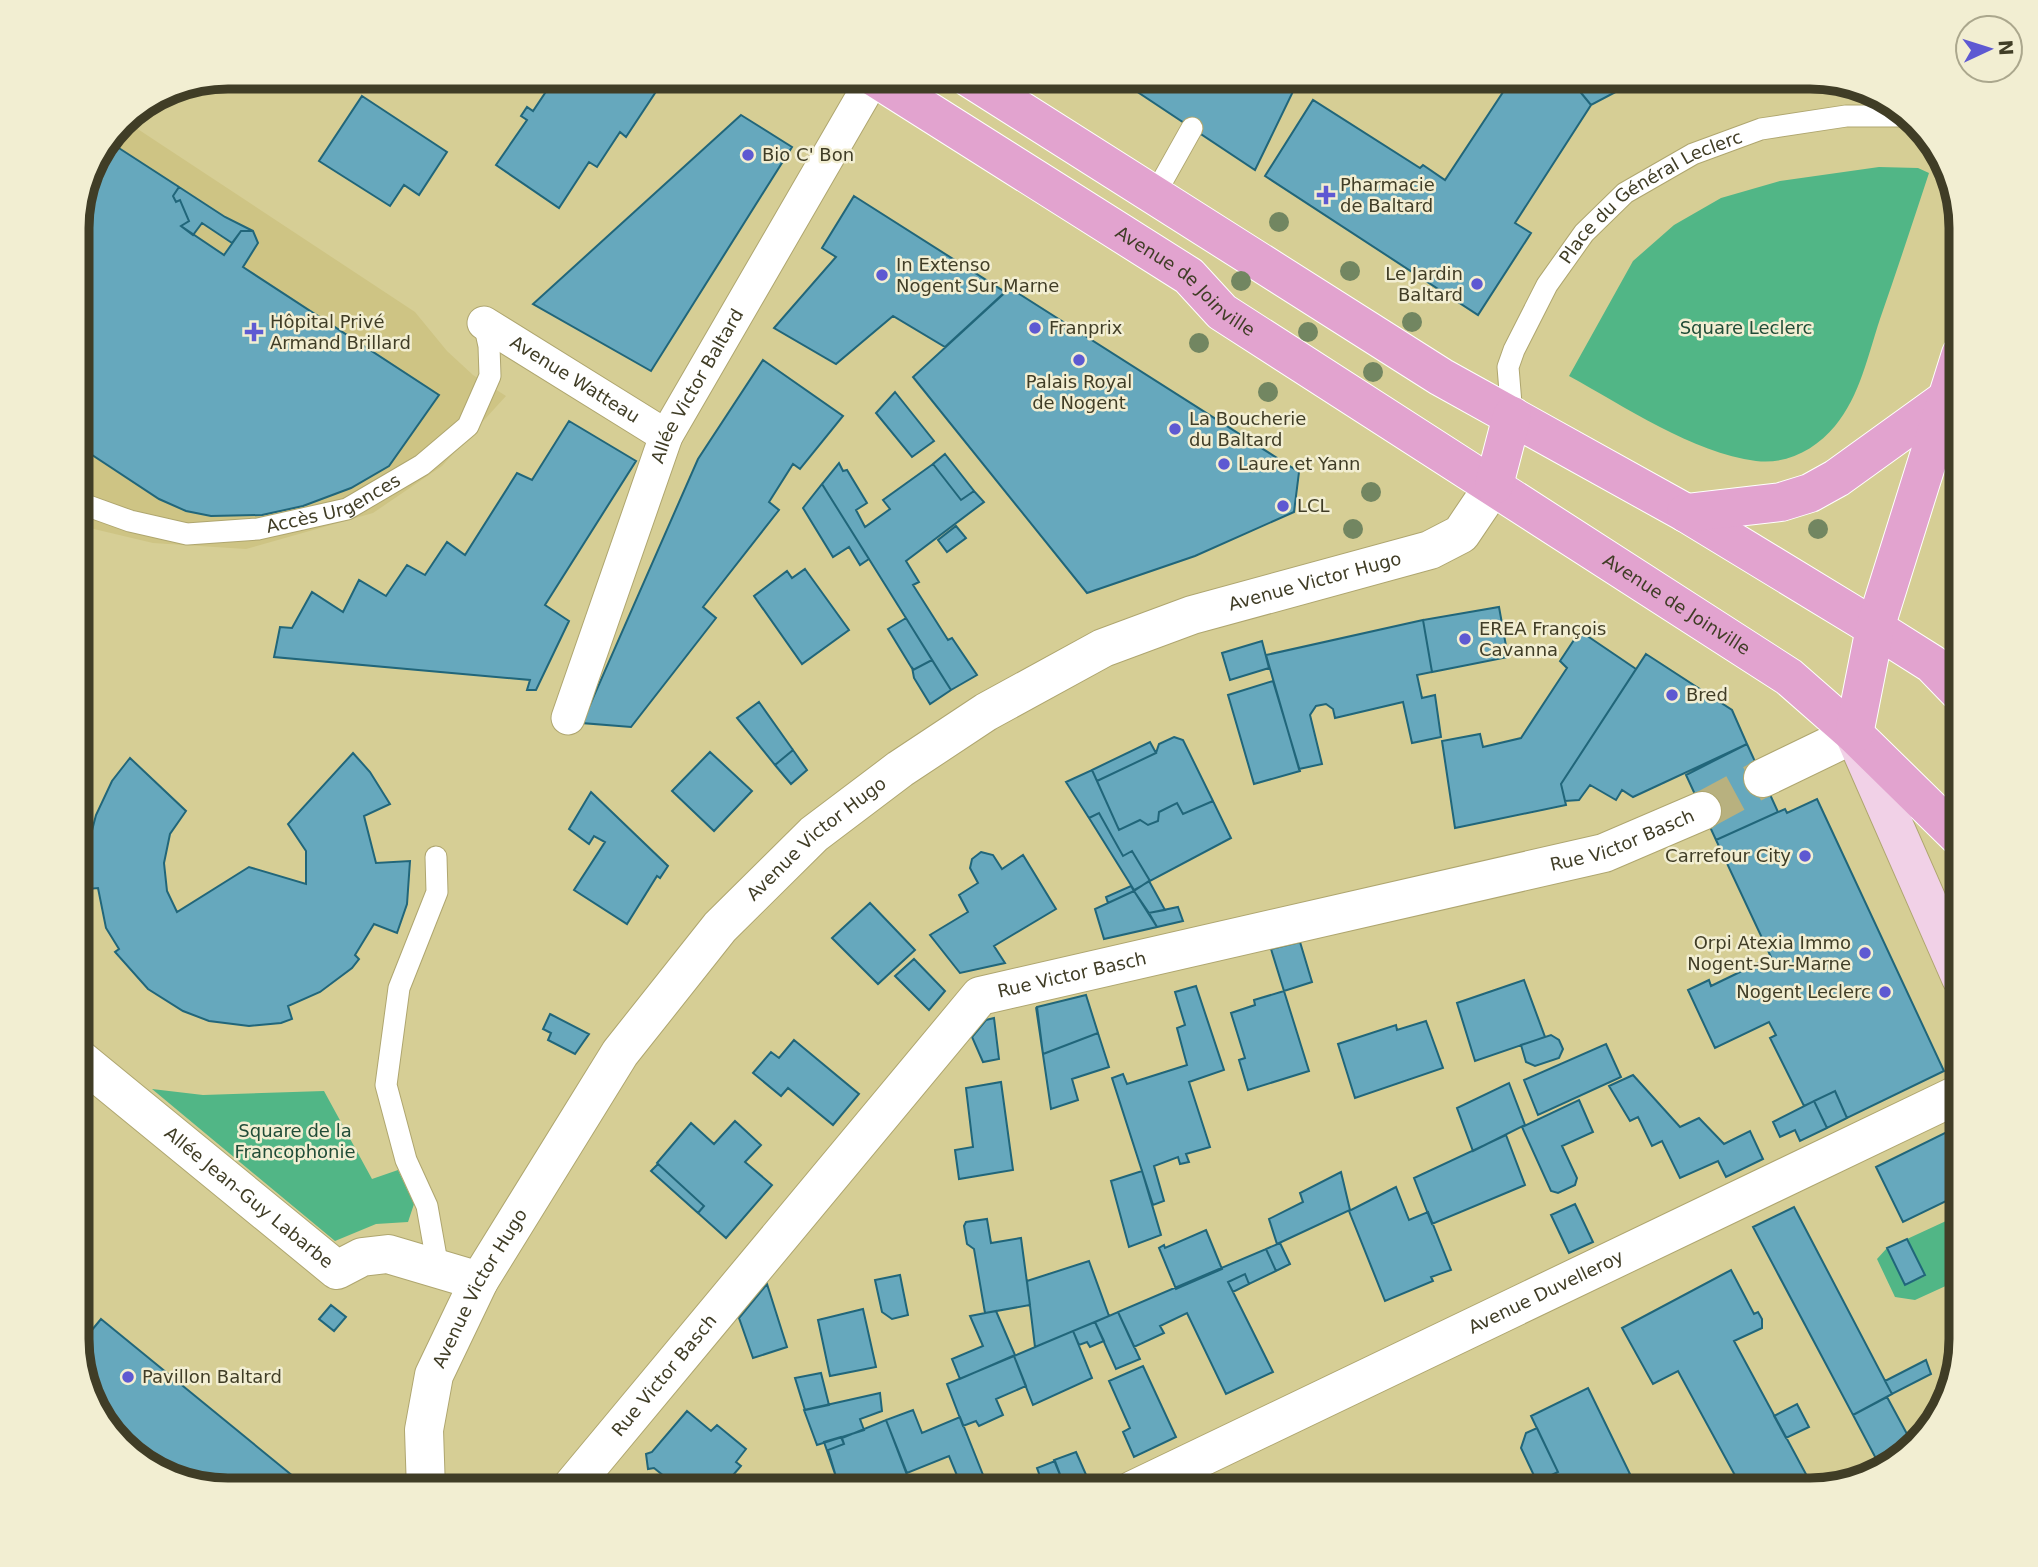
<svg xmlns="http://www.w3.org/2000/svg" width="2038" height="1567" font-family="'DejaVu Sans',sans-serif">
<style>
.built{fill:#cec484}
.green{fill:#51b686}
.building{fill:#66a8bd;stroke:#21667a;stroke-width:2}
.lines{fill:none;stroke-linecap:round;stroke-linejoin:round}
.minor-tunnel{stroke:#b8b17f;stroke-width:38;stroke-dasharray:38 19;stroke-linecap:butt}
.service-casing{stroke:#afa66f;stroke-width:23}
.pedestrian-casing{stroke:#afa66f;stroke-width:35}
.minor-casing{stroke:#afa66f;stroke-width:40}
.secondary-casing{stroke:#afa66f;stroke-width:40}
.primary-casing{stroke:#fff;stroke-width:40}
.service{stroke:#fff;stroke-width:21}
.pedestrian{stroke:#fff;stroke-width:33}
.minor{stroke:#fff;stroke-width:38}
.secondary{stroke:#f1d1e7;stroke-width:38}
.primary{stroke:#e2a3cf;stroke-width:38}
.tree{fill:#728661}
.poi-dot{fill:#5e59d2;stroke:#f2eed2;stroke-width:2.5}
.labels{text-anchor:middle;stroke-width:5;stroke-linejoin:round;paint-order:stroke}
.poi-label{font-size:18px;fill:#403d26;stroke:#f2eed2;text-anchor:start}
.street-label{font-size:18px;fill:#403d26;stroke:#f2eed2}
.park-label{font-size:18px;fill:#204c37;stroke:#f2eed2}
.rim{fill:none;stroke:#403d26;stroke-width:9}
</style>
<rect width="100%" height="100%" fill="#d6ce95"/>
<!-- built -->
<path class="built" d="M124,120L415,312L447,351L473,375L506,396L442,466L373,513L246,549L153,543L77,525V218L92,162Z"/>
<!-- green -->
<path class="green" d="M1879,167L1918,168L1929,173C1913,222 1897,270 1880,319C1868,355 1860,396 1835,426C1816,449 1787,465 1756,461C1693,453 1624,406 1569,376L1633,261L1674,225L1721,198L1780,181Z
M152,1089L203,1095L324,1091L372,1179L398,1170L414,1204L408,1222L376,1224L335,1241Z
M1946,1221L1961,1254V1279L1915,1300L1895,1297L1877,1259L1887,1248L1905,1285L1925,1276L1907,1239Z"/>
<!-- building -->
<path class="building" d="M535,77H650L661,84L626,137L620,132L597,167L589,162L559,208L496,165L527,120L521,116L527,107L533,111L549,87Z
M1115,77H1300L1255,170Z
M1513,77H1568L1591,105L1515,223L1531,233L1478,315L1265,176L1313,100L1420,168L1423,165L1445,180Z
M1568,77H1644L1591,105Z
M362,96L447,152L419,195L404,185L390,206L319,161Z
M741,115L792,147L651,371L533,304Z
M108,141L179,187L173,196L176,202L180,200L189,221L181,226L224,255L241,231H253L258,243L243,267L439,395L389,466L351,488L303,506L262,515L211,516L186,511L159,499L77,445V218L92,162Z
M179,187L225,217L253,231H241L232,243L202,223L193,235L181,226L189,221L180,200L176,202L173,196Z
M854,196L1005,292L945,347L893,316L836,364L774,328L836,257L822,248Z
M1010,288L1299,472L1294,512L1195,556L1087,593L913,377Z
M763,360L843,416L800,469L793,464L769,502L779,510L703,607L716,618L631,727L582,723L698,459Z
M895,392L934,441L912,457L876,413Z
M569,421L636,461L545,605L569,621L536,690H527L530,680L274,657L280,627L292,628L312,592L343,612L359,580L386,596L407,565L425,575L447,542L465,555L517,473L532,480Z
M945,454L974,491L961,500L933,464Z
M839,463L843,471L847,470L867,503L856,510L865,527L890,509L883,500L933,464L961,500L974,491L984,502L906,561L919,582L913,585L948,640L952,638L977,675L951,690L822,484Z
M822,484L869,559L860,565L849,547L833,557L803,508Z
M956,526L966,538L947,552L938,540Z
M805,569L849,630L802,664L754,596L787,571L792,578Z
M1499,607L1508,657L1432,672L1423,620Z
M906,618L932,660L913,670L888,629Z
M1423,620L1432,672L1417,675L1422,698L1435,695L1441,737L1412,743L1403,702L1335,718L1333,709L1326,704L1316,706L1310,715L1322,764L1299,769L1266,655Z
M1580,631L1636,669L1561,784L1566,805L1455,828L1442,741L1480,734L1483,747L1521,738L1567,668L1560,661Z
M1262,641L1269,668L1230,680L1222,653Z
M1646,654L1732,710L1747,744L1633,797L1622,790L1616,800L1590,785L1579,800L1565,801L1561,784Z
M932,660L951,690L930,704L914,678L912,667L913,670Z
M1273,681L1300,771L1254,784L1228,695Z
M759,702L793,750L775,765L737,718Z
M1174,737L1183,740L1213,801L1183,814L1177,803L1159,812L1158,821L1148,825L1140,820L1119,830L1097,781L1156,753L1159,744Z
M1150,742L1156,753L1097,781L1092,770Z
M1747,744L1778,812L1716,840L1686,775Z
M793,750L807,770L791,784L775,765Z
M710,752L752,791L714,831L672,791Z
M353,753L370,772L390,804L364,816L376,863L410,861L407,904L397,933L374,924L355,955L359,959L352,968L320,992L288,1006L292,1019L281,1023L249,1026L209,1021L183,1011L148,989L115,952L119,949L106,928L98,888L88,889L87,876L89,842L96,815L112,781L126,763L130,758L186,811L170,834L164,863L167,891L177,912L249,867L306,884V851L288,824Z
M1092,770L1119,830L1140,820L1148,825L1158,821L1159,812L1177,803L1183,814L1213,801L1231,838L1150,881L1132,851L1123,856L1099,813L1089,818L1066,782Z
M591,792L668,866L660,878L657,876L627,924L574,890L605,842L594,836L589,844L569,829Z
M1817,799L1944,1071L1847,1118L1835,1091L1804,1106L1770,1038L1776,1035L1769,1022L1715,1048L1688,990L1709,980L1711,986L1771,957L1716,840L1785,809L1787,813Z
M1099,813L1123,856L1132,851L1150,881L1134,890L1089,818Z
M981,852L993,855L1002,869L1023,855L1056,909L994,946L1005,963L960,973L930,935L968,912L959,895L978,883L970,868L972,859Z
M1149,881L1165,910L1149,913L1134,891Z
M1131,886L1134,891L1108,903L1106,897Z
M1134,891L1157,927L1104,939L1095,909Z
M870,903L915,950L878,984L832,938Z
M1178,907L1183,921L1157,927L1149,913Z
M1300,942L1312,982L1284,991L1271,949Z
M914,959L945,991L929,1010L895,976Z
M1524,980L1545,1037L1475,1061L1457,1003Z
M1196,986L1224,1070L1189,1082L1210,1147L1186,1154L1189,1162L1180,1164L1178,1157L1154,1166L1164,1201L1153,1205L1112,1078L1123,1074L1127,1084L1187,1065L1177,1028L1185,1025L1175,992Z
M1284,991L1309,1071L1248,1090L1239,1060L1245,1058L1231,1013L1255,1005L1254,1000Z
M1086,995L1098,1033L1043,1054L1037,1007Z
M1036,1007L1043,1054L1098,1033L1109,1067L1072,1079L1078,1100L1051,1109Z
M550,1014L589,1034L575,1054L548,1040L551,1033L543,1029Z
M994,1018L999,1059L983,1062L972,1037L986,1020Z
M1426,1021L1443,1068L1355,1098L1338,1044L1396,1025L1397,1030Z
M1551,1035L1559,1040L1563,1049L1559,1058L1535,1066L1526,1062L1521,1045Z
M794,1040L859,1094L833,1125L788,1088L781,1096L753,1073L771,1052L779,1058Z
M1606,1044L1621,1077L1538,1115L1524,1080Z
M1633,1075L1680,1127L1699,1118L1724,1144L1750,1131L1763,1159L1726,1177L1718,1161L1680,1178L1662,1141L1652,1146L1638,1117L1630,1121L1609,1086Z
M1001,1082L1013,1170L959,1179L955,1150L973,1147L966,1088Z
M1509,1083L1525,1125L1473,1151L1457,1108Z
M1835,1091L1847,1118L1827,1128L1814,1101Z
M1579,1100L1593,1132L1562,1146L1577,1178L1575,1185L1558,1193L1551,1191L1522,1127Z
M1814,1101L1827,1128L1800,1141L1795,1130L1780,1137L1773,1122Z
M735,1121L761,1145L745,1162L772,1185L726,1238L698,1213L704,1206L657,1163L691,1123L714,1144Z
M1961,1125V1233L1946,1201L1903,1222L1876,1167Z
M1506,1135L1525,1185L1432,1224L1414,1178Z
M658,1164L704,1206L698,1213L651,1171Z
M1142,1171L1161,1235L1129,1247L1111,1181Z
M1341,1172L1350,1210L1277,1244L1269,1219L1303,1202L1300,1193Z
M1396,1187L1409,1220L1428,1212L1451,1270L1431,1277L1433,1281L1385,1301L1349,1211Z
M1575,1204L1593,1242L1569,1253L1551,1215Z
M1794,1207L1892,1394L1853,1415L1753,1227Z
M987,1219L991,1243L1021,1238L1030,1305L985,1313L974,1249L967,1244L964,1226L966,1222Z
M1206,1230L1222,1269L1176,1289L1159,1248L1164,1245L1165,1248Z
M1907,1239L1925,1275L1905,1285L1887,1248Z
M1280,1243L1290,1264L1276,1271L1266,1249Z
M1266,1249L1276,1271L1249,1284L1245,1274L1228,1282L1273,1372L1226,1394L1187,1313L1160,1326L1164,1333L1134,1347L1118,1312Z
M1089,1261L1109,1316L1035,1347L1027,1281Z
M1731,1270L1754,1314L1758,1312L1762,1319V1328L1734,1341L1814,1489L1743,1490L1678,1371L1653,1384L1622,1328Z
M1245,1274L1249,1284L1233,1292L1228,1282Z
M900,1275L908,1315L892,1319L882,1312L875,1280Z
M767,1284L787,1347L753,1358L739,1318Z
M331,1305L346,1317L334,1331L319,1319Z
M863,1309L876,1367L830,1376L818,1320Z
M996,1311L1015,1355L960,1379L952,1359L983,1346L970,1316Z
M1118,1312L1140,1359L1116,1369L1095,1322Z
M101,1319L310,1490H228L136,1459L93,1406L77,1348Z
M1095,1322L1104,1341L1090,1347L1087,1342L1079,1345L1073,1331Z
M1073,1331L1092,1378L1033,1405L1014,1356Z
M1014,1356L1026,1386L996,1399L1003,1415L979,1426L976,1421L963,1426L947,1384Z
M1926,1360L1931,1374L1892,1394L1885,1381Z
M1143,1366L1176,1437L1134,1457L1123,1432L1130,1428L1109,1381Z
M821,1373L829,1405L805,1410L795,1378Z
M1588,1388L1630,1474L1598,1490H1539L1535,1483L1558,1472L1531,1416Z
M880,1393L882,1411L860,1419L864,1430L817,1445L804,1410Z
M1887,1397L1913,1445L1882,1470L1853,1415Z
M1797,1404L1809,1427L1786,1438L1774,1416Z
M913,1410L922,1433L960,1417L989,1490H963L949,1456L907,1473L886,1420Z
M687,1411L711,1431L717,1425L746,1449L736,1462L741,1466L728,1481L739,1490H663L670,1481L654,1468L648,1469L646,1454L652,1452Z
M886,1420L907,1475L868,1490H840L828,1450L844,1444L842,1438Z
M1537,1428L1558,1472L1537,1482L1521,1448L1526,1433Z
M841,1437L844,1444L828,1450L835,1474L824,1442Z
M1076,1452L1091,1486L1083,1490H1066L1054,1460Z
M1055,1461L1064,1485L1045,1490L1037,1468Z"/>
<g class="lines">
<!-- minor-tunnel -->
<path class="minor-tunnel" d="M1702,811L1763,778"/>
<!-- service casing -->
<g class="service-casing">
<g id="service">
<path d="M1155,194L1192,128"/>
<path id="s1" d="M1512,416L1508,367L1514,350L1547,285L1584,233L1625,193L1693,154L1761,129L1846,116H1908"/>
<path id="s2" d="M77,502L130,521L187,534L258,529L347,509L422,465L468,426L490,376L489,346L484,323"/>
<path d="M436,857L437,892L399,988L386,1085L406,1160L427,1206L438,1268"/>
</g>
</g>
<!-- pedestrian casing -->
<g class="pedestrian-casing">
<g id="pedestrian">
<path id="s3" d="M484,323L666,436"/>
<path id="s4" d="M568,718L666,436L874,77"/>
</g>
</g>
<!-- minor casing -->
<g class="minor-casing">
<g id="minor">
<path d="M1763,778L1854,734"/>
<path id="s5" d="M77,1057L337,1270L362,1257L388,1254L479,1281"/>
<path id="s6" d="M426,1490L424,1430L434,1375L479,1281L620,1053L720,927L814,834L900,769L986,712L1103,648L1192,615L1430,550L1461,534L1494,485"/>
<path id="s7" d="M569,1490L980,996L1604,853L1702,811"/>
<path id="s8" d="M1133,1490L1961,1093"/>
</g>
</g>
<!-- secondary casing -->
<g class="secondary-casing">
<path id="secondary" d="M1854,734L1961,978"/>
</g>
<!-- primary casing -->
<g class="primary-casing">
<g id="primary">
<path id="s9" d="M874,77L1189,276L1222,312L1789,677L1854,734L1961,839"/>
<path d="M968,77L1441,377L1686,513L1875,628L1932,664L1961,694"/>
<path d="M1494,485L1512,416"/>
<path d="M1686,513L1781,502L1810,493L1837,478L1948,398"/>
<path d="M1854,734L1875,628L1961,354"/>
</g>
</g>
<!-- service -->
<use href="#service" class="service"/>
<!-- pedestrian -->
<use href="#pedestrian" class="pedestrian"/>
<!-- minor -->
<use href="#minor" class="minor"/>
<!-- secondary -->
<use href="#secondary" class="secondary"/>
<!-- primary -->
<use href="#primary" class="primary"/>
</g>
<!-- trees -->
<g class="tree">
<circle cx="1279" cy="222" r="10"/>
<circle cx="1350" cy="271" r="10"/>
<circle cx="1241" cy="281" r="10"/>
<circle cx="1412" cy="322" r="10"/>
<circle cx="1308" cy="332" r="10"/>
<circle cx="1199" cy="343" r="10"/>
<circle cx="1373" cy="372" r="10"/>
<circle cx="1268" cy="392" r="10"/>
<circle cx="1371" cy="492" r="10"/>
<circle cx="1353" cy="529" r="10"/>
<circle cx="1818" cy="529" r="10"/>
</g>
<!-- markers -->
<g class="poi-dot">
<circle cx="748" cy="155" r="7"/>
<path d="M1322.5 184.5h7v7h7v7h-7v7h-7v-7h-7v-7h7z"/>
<circle cx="882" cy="275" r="7"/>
<circle cx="1477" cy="284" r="7"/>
<circle cx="1035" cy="328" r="7"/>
<path d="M250.5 321.5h7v7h7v7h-7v7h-7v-7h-7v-7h7z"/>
<circle cx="1079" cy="360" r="7"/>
<circle cx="1175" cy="429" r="7"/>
<circle cx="1224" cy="464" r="7"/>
<circle cx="1283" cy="506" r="7"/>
<circle cx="1465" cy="639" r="7"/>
<circle cx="1672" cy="695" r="7"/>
<circle cx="1805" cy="856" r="7"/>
<circle cx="1865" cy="953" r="7"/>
<circle cx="1885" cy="992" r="7"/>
<circle cx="128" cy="1377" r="7"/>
</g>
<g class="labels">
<!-- poi labels -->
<g class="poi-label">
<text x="762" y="161">Bio C' Bon</text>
<text x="1340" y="191">Pharmacie<tspan x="1340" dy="21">de Baltard</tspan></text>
<text x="896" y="271">In Extenso<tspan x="896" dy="21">Nogent Sur Marne</tspan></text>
<text x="1463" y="280" text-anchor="end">Le Jardin<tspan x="1463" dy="21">Baltard</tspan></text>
<text x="270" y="328">Hôpital Privé<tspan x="270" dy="21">Armand Brillard</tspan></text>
<text x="1049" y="334">Franprix</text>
<text x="1079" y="388" text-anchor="middle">Palais Royal<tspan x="1079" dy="21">de Nogent</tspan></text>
<text x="1189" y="425">La Boucherie<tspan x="1189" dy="21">du Baltard</tspan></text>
<text x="1238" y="470">Laure et Yann</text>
<text x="1297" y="512">LCL</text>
<text x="1479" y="635">EREA François<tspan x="1479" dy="21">Cavanna</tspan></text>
<text x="1686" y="701">Bred</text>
<text x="1791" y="862" text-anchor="end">Carrefour City</text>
<text x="1851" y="949" text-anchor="end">Orpi Atexia Immo<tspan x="1851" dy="21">Nogent-Sur-Marne</tspan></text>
<text x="1871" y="998" text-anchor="end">Nogent Leclerc</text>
<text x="142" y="1383">Pavillon Baltard</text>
</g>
<!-- street labels -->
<g class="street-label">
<text dy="6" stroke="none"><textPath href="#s1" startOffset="280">Place du Général Leclerc</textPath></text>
<text dy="6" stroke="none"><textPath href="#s9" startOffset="373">Avenue de Joinville</textPath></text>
<text dy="6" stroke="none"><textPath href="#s3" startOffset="107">Avenue Watteau</textPath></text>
<text dy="6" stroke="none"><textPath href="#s4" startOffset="357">Allée Victor Baltard</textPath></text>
<text dy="6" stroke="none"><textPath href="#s2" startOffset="266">Accès Urgences</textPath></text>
<text dy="6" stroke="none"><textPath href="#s6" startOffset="1348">Avenue Victor Hugo</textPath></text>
<text dy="6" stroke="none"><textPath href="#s9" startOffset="962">Avenue de Joinville</textPath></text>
<text dy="6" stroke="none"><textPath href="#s6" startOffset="780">Avenue Victor Hugo</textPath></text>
<text dy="6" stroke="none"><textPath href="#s7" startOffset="1304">Rue Victor Basch</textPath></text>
<text dy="6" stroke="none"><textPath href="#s7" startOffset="737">Rue Victor Basch</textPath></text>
<text dy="6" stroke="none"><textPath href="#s5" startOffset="222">Allée Jean-Guy Labarbe</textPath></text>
<text dy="6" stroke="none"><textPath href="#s6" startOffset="214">Avenue Victor Hugo</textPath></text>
<text dy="6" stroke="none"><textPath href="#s8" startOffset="458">Avenue Duvelleroy</textPath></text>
<text dy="6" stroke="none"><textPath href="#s7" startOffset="149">Rue Victor Basch</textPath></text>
</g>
<!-- park labels -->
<g class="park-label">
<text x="1746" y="334">Square Leclerc</text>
<text x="295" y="1137">Square de la<tspan x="295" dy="21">Francophonie</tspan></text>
</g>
</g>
<!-- crop -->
<path d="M0 0H2038V1567H0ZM228 89H1810A139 139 0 0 1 1949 228V1339A139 139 0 0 1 1810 1478H228A139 139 0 0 1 89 1339V228A139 139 0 0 1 228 89Z" fill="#f2eed2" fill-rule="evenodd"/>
<path class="rim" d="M228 89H1810A139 139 0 0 1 1949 228V1339A139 139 0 0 1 1810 1478H228A139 139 0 0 1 89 1339V228A139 139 0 0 1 228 89Z"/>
<!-- north arrow -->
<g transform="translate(1989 49) rotate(86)"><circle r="33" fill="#f2eed2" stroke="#aba78d" stroke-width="2"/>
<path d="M0-5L12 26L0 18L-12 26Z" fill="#5e59d2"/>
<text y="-10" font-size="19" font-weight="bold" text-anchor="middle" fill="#403d26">N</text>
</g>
</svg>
